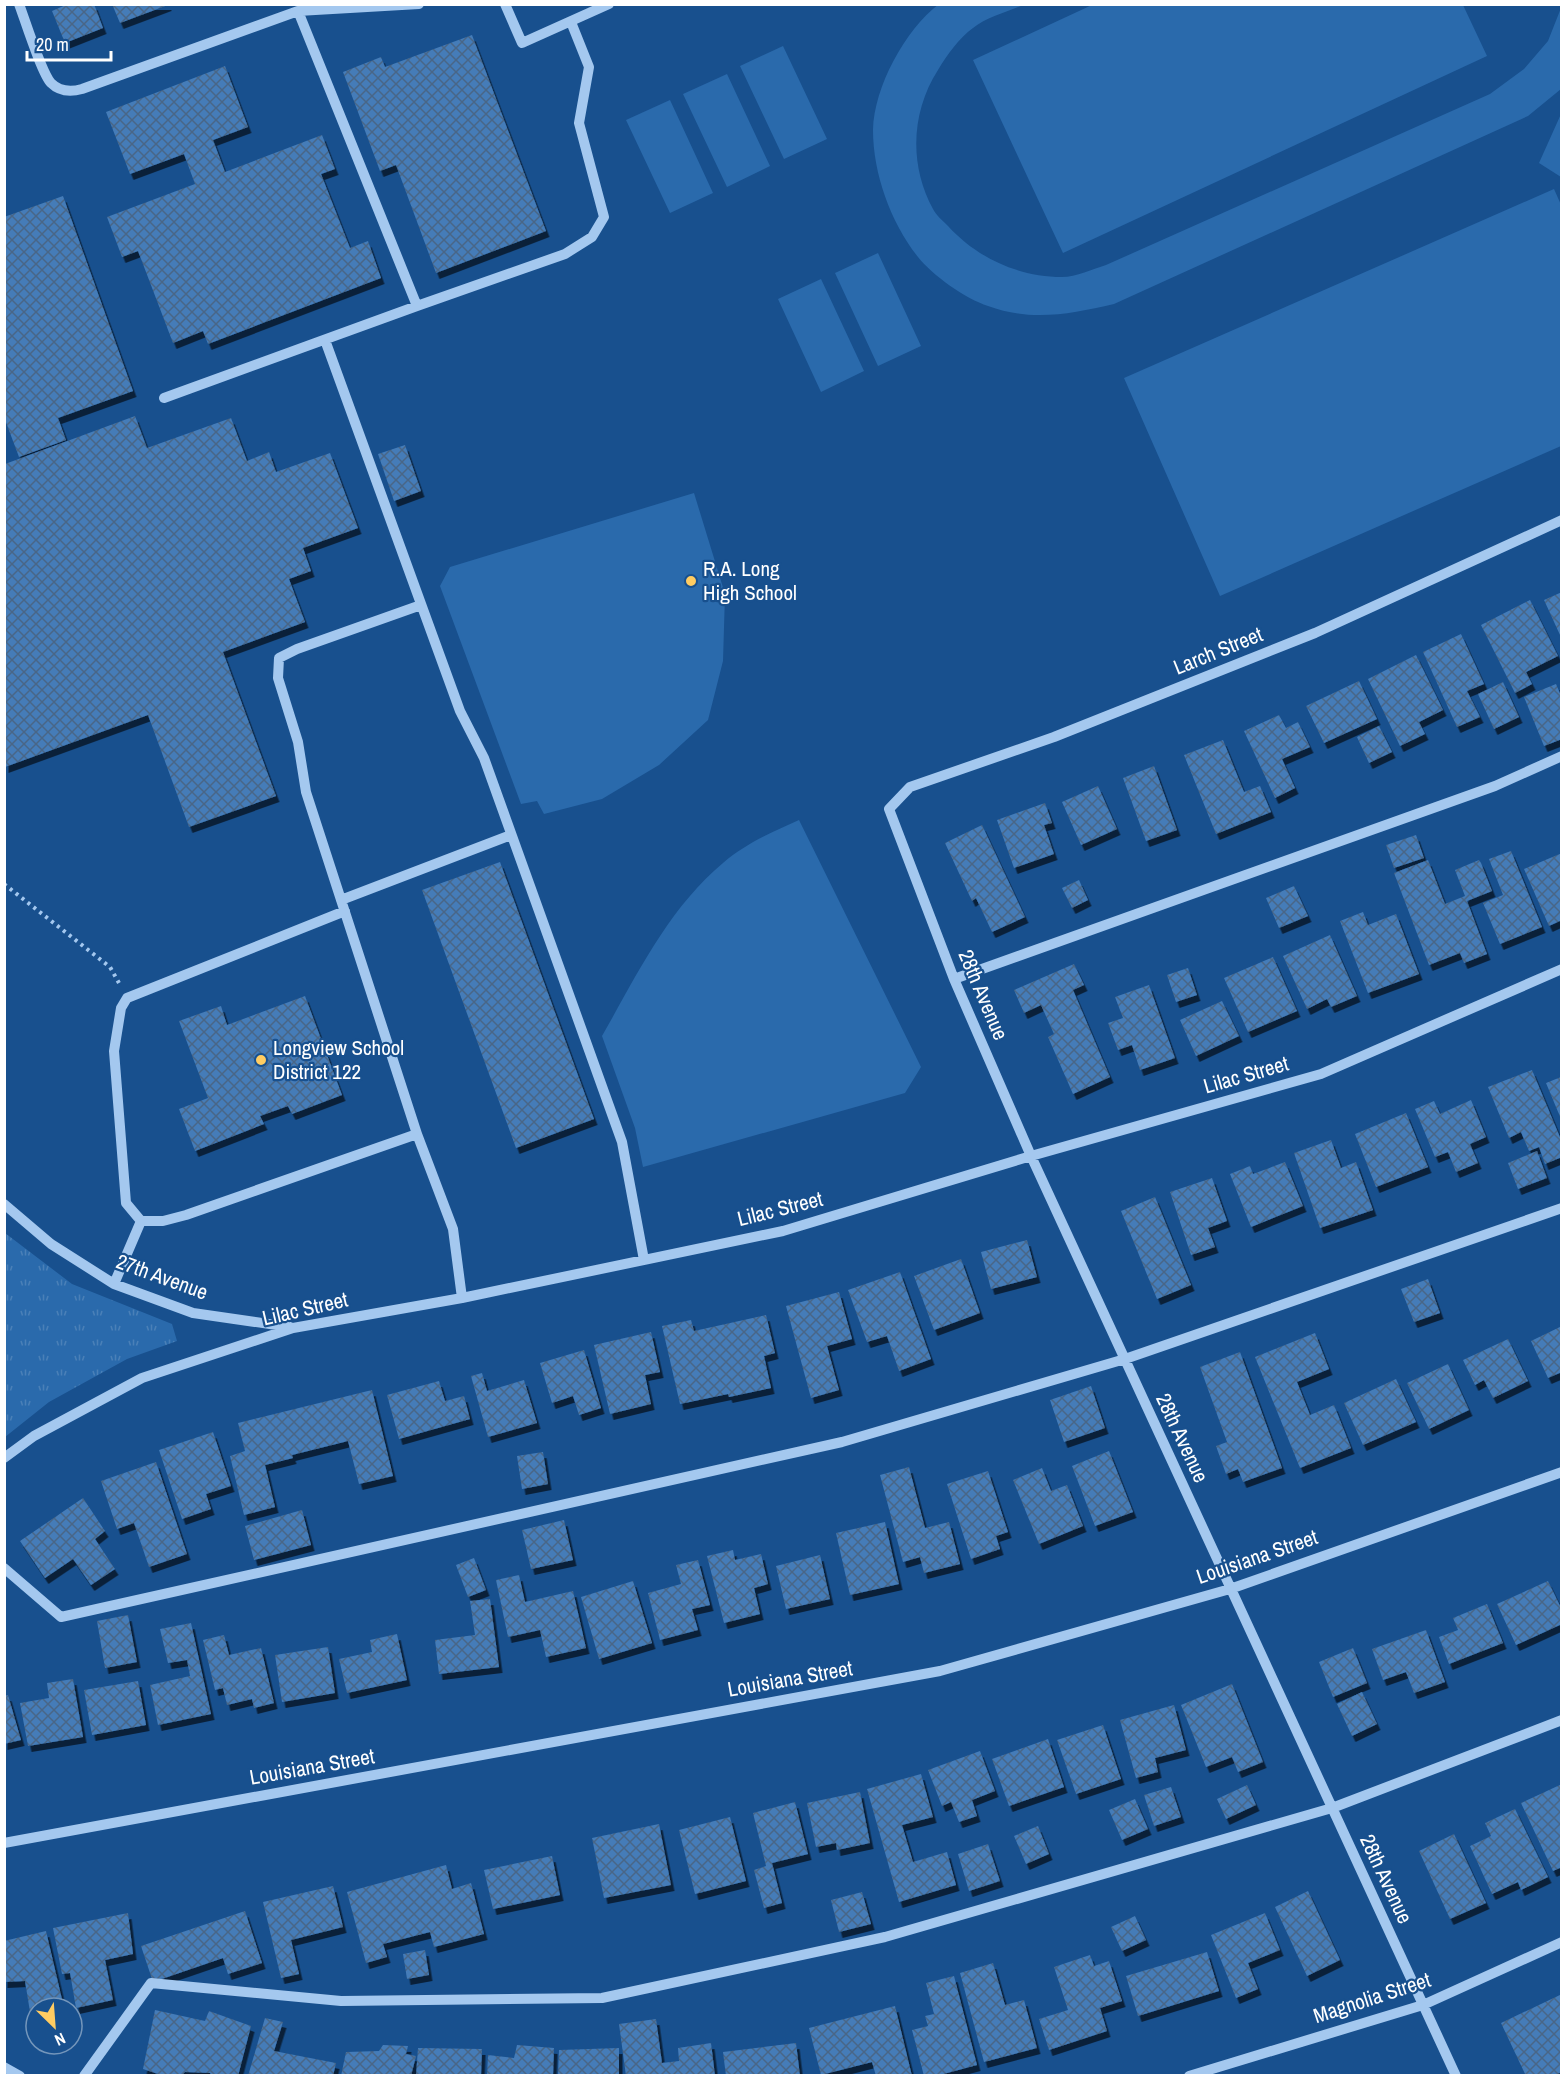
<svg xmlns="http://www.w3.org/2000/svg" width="1566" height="2080" font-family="'Archivo Narrow',sans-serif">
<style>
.grass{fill:url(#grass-tufts)}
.pitch{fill:#2a6aac}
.building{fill:url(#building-cross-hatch);filter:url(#shadow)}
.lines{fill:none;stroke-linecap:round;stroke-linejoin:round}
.path{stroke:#a4c8ef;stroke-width:4;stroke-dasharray:3 4.5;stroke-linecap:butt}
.minor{stroke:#a4c8ef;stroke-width:10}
.poi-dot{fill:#ffcc62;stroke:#18508e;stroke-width:2}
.labels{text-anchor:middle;stroke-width:4.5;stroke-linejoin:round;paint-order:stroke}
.poi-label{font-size:21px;fill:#fff;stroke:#18508e;text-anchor:start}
.street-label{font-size:21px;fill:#fff;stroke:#18508e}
</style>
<defs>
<pattern id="grass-tufts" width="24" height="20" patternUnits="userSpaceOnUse" patternTransform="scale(1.5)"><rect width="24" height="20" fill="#2a6aac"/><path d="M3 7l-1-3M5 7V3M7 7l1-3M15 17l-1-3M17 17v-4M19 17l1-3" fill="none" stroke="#4a80b8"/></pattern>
<pattern id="building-cross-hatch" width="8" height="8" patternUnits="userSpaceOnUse" patternTransform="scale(1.5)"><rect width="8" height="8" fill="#447cb8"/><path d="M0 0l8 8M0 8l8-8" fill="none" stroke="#486687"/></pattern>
<filter id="shadow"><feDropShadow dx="3.5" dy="6" stdDeviation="0" flood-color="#0009"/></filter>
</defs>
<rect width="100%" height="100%" fill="#18508e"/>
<!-- grass -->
<path class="grass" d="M5,1233L72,1284L172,1324L177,1341L127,1359L49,1402L5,1437Z"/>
<!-- pitch -->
<path class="pitch" d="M939,4L1023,5C1007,12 987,17 973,28C959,38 947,55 938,70C911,112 909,165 933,209C936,215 943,221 948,226C977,258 1019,277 1062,277C1076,277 1093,269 1106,265L1490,94L1524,69L1548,41L1561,8V89L1528,116L1114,304C1070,314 1032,322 988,306C966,299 932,275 918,257C891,223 873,174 873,130C874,87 905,30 939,4Z
M1092,5H1463L1487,56L1063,253L973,60Z
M783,46L827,139L784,159L740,66Z
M727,74L770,166L727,187L683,94Z
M670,100L713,193L670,213L626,120Z
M1561,114V177L1539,163Z
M1554,189L1562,207L1561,446L1220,596L1124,378Z
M878,253L921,346L878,366L835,273Z
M821,279L864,371L821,392L778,299Z
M694,493L725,594L723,661L708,720L659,765L602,799L544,814L537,801L521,804L440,586L450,567Z
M799,820L921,1067L905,1093L643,1167L635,1128L602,1036C637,975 668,909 723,863C745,844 772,832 799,820Z"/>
<!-- building -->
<path class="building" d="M68,4H94L103,28L65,43L52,11Z
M112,4H168V5L120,23Z
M472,35L546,231L436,273L396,165L380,171L343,72L381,57L385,67Z
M225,66L248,127L213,140L225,172L322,135L335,169L321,174L350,248L368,241L381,278L208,344L203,331L173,343L138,251L122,257L107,217L195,184L184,154L130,174L106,112Z
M63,196L133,391L58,418L66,440L19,457L4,417V217Z
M135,416L147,448L231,418L247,461L269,452L276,472L330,453L358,528L303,548L311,571L289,579L305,622L223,652L276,796L189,827L148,715L5,767V464Z
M405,445L421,491L394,501L378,454Z
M1562,592V634L1560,635L1544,600Z
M1530,600L1558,656L1526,672L1532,684L1515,693L1481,625Z
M1461,634L1484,684L1467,691L1480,717L1457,727L1423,652Z
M1416,655L1443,710L1419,722L1425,734L1400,746L1368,679Z
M1359,681L1377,719L1324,743L1306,706Z
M1503,682L1519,717L1494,729L1478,694Z
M1556,684L1562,698V739L1544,746L1524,697Z
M1279,715L1286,728L1298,722L1310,747L1282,759L1295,788L1275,798L1244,731Z
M1379,726L1392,752L1369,763L1357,737Z
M1223,740L1244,792L1260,786L1271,812L1216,834L1184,755Z
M1154,766L1177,830L1146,841L1123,778Z
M1098,786L1117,829L1081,845L1062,802Z
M1045,803L1052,823L1044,825L1054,854L1014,868L997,820Z
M982,825L1025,917L992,932L976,898L972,901L945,843Z
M1416,835L1424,858L1394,868L1386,845Z
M1511,851L1542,927L1500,944L1483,903L1503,895L1489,859Z
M1562,853V920L1549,926L1524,869Z
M1428,860L1445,904L1465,896L1455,870L1479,860L1481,863L1492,891L1467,901L1487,954L1464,963L1460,953L1429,965L1394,873Z
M500,862L594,1119L516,1148L422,890Z
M1079,880L1088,900L1072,908L1062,888Z
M1294,886L1308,916L1279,928L1266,898Z
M1363,912L1368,925L1396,914L1419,974L1368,993L1340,921Z
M1330,935L1357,996L1331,1007L1327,999L1307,1009L1283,956Z
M1273,957L1297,1011L1248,1032L1224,978Z
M1074,964L1084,985L1073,990L1110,1077L1073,1094L1048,1037L1054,1034L1041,1005L1024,1013L1014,990Z
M1188,968L1197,995L1176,1002L1167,975Z
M1149,985L1175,1058L1140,1070L1132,1045L1118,1050L1108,1023L1123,1018L1115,997Z
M305,996L342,1095L292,1114L288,1106L260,1116L264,1124L195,1151L179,1109L208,1098L179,1021L221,1006L227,1025Z
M1222,1001L1239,1036L1196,1056L1180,1020Z
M1532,1070L1562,1142V1157L1545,1164L1539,1147L1529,1151L1521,1132L1509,1138L1488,1087Z
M1561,1077V1119L1546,1083Z
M1471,1100L1486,1137L1470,1144L1478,1163L1456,1172L1448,1152L1435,1157L1415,1109L1434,1101L1440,1114Z
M1406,1113L1428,1167L1376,1187L1355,1134Z
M1331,1140L1341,1168L1356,1162L1373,1210L1320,1228L1294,1153Z
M1537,1151L1547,1178L1518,1189L1508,1163Z
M1285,1162L1303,1206L1251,1227L1230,1174L1250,1166L1253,1174Z
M1212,1178L1227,1221L1208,1228L1215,1247L1191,1255L1170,1192Z
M1155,1197L1191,1285L1157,1299L1121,1211Z
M1027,1240L1037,1277L991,1289L981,1252Z
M961,1259L980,1313L934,1330L914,1276Z
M900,1272L931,1359L899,1371L887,1336L867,1342L848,1290Z
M1428,1279L1440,1313L1414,1322L1401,1289Z
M839,1292L852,1339L827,1346L839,1390L811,1398L786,1306Z
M766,1315L775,1353L764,1356L771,1388L729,1397L728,1394L680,1404L662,1326L691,1320L694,1331Z
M1562,1326V1372L1548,1378L1531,1341Z
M651,1332L660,1372L645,1375L651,1404L610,1414L594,1345Z
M1315,1333L1329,1369L1297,1382L1310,1415L1334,1405L1351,1448L1300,1468L1255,1357Z
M1508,1339L1528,1381L1493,1398L1484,1380L1475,1385L1463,1360Z
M584,1350L601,1408L579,1415L573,1396L552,1403L540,1363Z
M1240,1352L1282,1468L1243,1482L1238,1469L1226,1474L1216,1446L1227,1442L1200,1367Z
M1448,1364L1469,1410L1429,1429L1407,1383Z
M482,1373L487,1391L524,1380L537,1423L488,1437L471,1376Z
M1396,1379L1416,1422L1363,1445L1344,1403Z
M439,1381L445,1401L464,1396L470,1419L399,1439L387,1395Z
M1091,1386L1105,1428L1064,1442L1050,1400Z
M372,1390L393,1476L359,1484L348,1441L292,1455L293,1458L265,1465L275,1507L244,1515L230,1456L245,1451L238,1423Z
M213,1432L231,1486L206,1494L211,1509L182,1519L159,1450Z
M1109,1451L1133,1512L1095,1526L1072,1466Z
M543,1452L548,1484L522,1489L517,1456Z
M156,1462L187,1554L149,1567L134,1523L117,1529L101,1481Z
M909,1467L925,1528L949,1522L960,1564L924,1573L920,1557L903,1562L880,1475Z
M1042,1468L1051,1491L1067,1485L1083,1526L1039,1544L1013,1480Z
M988,1471L1008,1532L996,1536L1000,1549L971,1559L947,1484Z
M83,1498L105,1531L95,1539L115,1569L91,1585L73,1559L45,1578L20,1541Z
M302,1510L311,1545L254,1560L245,1526Z
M564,1520L573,1560L531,1569L522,1530Z
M885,1522L899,1584L850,1595L836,1533Z
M733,1550L735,1560L761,1554L768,1584L754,1588L760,1614L724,1623L707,1556Z
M820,1555L830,1599L786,1609L776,1566Z
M474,1558L486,1590L468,1597L456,1565Z
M698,1560L710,1605L692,1609L698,1630L660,1640L648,1593L681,1584L676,1565Z
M519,1575L525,1602L573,1591L586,1648L546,1657L540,1630L508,1637L496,1580Z
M633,1581L652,1643L599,1659L581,1597Z
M1548,1581L1562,1610V1624L1516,1645L1497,1604Z
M490,1599L499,1667L439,1674L435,1640L475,1635L470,1601Z
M1487,1604L1503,1643L1449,1664L1439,1637L1458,1630L1453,1618Z
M128,1615L137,1662L105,1668L97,1621Z
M191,1623L211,1714L158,1725L150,1685L190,1676L187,1660L168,1663L160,1629Z
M1426,1630L1445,1682L1414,1693L1406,1672L1383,1680L1372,1649Z
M397,1634L407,1680L347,1693L339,1659L372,1652L370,1640Z
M224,1635L229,1655L261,1648L274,1703L254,1708L252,1699L227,1705L223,1688L215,1690L203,1640Z
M328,1647L335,1693L282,1702L275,1655Z
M1353,1648L1367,1683L1333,1697L1319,1662Z
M73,1679L83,1737L28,1746L20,1703L49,1698L47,1683Z
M138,1681L146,1725L92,1735L84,1690Z
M1232,1684L1263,1762L1238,1772L1232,1757L1206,1767L1181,1705Z
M1362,1692L1377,1724L1352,1736L1337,1704Z
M8,1695L21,1740L4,1744V1696Z
M1174,1705L1186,1750L1155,1758L1158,1772L1136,1778L1120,1720Z
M1103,1725L1121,1779L1076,1794L1057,1740Z
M1048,1739L1064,1787L1009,1806L992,1759Z
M980,1751L995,1791L972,1800L977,1816L959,1822L951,1802L942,1806L928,1770Z
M921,1774L933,1817L902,1825L913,1862L947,1852L956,1885L899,1902L867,1789Z
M1562,1784V1867L1553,1871L1521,1803Z
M1247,1785L1256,1805L1226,1819L1217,1799Z
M1171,1787L1181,1817L1154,1826L1144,1795Z
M860,1792L870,1843L837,1850L836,1843L816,1847L807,1803Z
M1135,1799L1148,1829L1122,1840L1109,1810Z
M795,1802L808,1854L772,1863L782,1903L764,1908L754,1870L766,1866L753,1813Z
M1515,1809L1548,1877L1521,1890L1518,1882L1492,1894L1470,1846L1491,1836L1485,1823Z
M730,1817L746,1881L695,1894L679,1830Z
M659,1824L671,1885L604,1898L592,1838Z
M1038,1826L1049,1854L1026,1864L1014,1836Z
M1454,1834L1486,1903L1450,1919L1419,1851Z
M988,1844L1000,1881L969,1891L958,1854Z
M552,1856L560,1895L493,1909L484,1870Z
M446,1865L452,1889L471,1883L484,1934L434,1947L430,1932L383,1944L387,1957L366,1963L347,1892Z
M333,1886L343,1927L291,1940L299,1974L281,1978L263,1902Z
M1308,1891L1340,1960L1307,1976L1275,1907Z
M862,1892L871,1924L839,1932L831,1900Z
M245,1911L262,1963L228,1974L223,1958L153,1982L141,1946Z
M128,1913L133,1954L105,1960L113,2000L76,2008L70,1973L62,1974L53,1928Z
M1265,1913L1280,1950L1248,1963L1258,1989L1236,1998L1211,1935Z
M1135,1916L1146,1940L1122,1951L1111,1927Z
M46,1931L64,2008H36V2012H30L25,1981L4,1982V1941Z
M425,1950L429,1975L407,1979L403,1954Z
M1207,1952L1219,1991L1138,2016L1126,1976Z
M1090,1955L1094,1966L1109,1961L1122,2001L1100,2008L1107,2031L1049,2050L1039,2019L1068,2010L1054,1967Z
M993,1963L1005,2005L1024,2000L1037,2048L984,2062L960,1973Z
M954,1976L977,2065L936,2076H924L912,2030L928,2026L925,2016L934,2014L926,1983Z
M1562,1994V2072L1553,2076H1526L1501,2023Z
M895,2006L912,2076H876L872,2062L821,2075L809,2028Z
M155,2010L205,2021L209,2011L251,2026L238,2076H212L210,2073L185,2072L181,2076H164L143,2069Z
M265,2018L283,2022L274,2051L336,2063L333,2076H248Z
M656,2019L662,2063L679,2061L678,2048L711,2043L715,2076H626L619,2024Z
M796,2043L800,2076H726L723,2052Z
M383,2045L408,2046L406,2054L416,2056L411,2076H341L346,2052L379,2051Z
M517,2045L554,2048L553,2076H487L488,2055L514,2058Z
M418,2048L482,2049L481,2076H416Z
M619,2048V2076H558L559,2050Z"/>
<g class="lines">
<!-- path -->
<path class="path" d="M4,884L110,967L119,983"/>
<!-- minor -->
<path class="minor" d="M19,4C25,20 42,74 51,83C60,92 71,92 82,89L298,11L419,4
M505,4L522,43L609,4
M298,11L417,306
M325,340L460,711L484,758L622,1142L644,1260
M164,398L417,306L565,254L592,237L604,217L579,123L589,67L571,22
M421,605L297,649L279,658L278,678L298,742L306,792L417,1134L453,1229L462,1298
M341,900L511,835
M345,911L127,998L121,1008L114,1051L126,1203L141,1221H163L186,1215L417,1134
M954,979L1495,786L1562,756
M4,1204L51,1244L114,1284L193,1313L290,1327
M114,1284L141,1221
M4,1458L34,1436L142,1378L293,1328L462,1298L783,1231L1031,1156L1321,1074L1562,969
M4,1568L61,1617L842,1442L1125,1359L1562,1208
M4,1843L940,1671L1230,1589L1562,1472
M4,2067L20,2076
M84,2076L151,1983L341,2001L602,1998L885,1937L1332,1808L1562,1720
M1189,2076L1423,2005L1562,1942
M1456,2076L1031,1156L954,979L889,809L910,787L1054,737L1315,633L1562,520"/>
</g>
<!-- markers -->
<g class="poi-dot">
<circle cx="691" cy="581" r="6"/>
<circle cx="261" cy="1060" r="6"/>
</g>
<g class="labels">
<!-- poi labels -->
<g class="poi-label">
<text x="703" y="576">R.A. Long<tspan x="703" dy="24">High School</tspan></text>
<text x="273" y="1055">Longview School<tspan x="273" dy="24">District 122</tspan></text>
</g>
<!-- street labels -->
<g class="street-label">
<text transform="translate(1218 651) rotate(-22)" y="7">Larch Street</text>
<text transform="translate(983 995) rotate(67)" y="7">28th Avenue</text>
<text transform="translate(1246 1075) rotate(-16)" y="7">Lilac Street</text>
<text transform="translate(780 1209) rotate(-14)" y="7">Lilac Street</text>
<text transform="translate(162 1277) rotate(20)" y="7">27th Avenue</text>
<text transform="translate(305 1309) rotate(-13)" y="7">Lilac Street</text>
<text transform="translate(1182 1438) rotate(65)" y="7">28th Avenue</text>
<text transform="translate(1257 1557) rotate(-19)" y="7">Louisiana Street</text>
<text transform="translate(790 1679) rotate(-10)" y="7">Louisiana Street</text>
<text transform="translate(312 1767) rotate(-10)" y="7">Louisiana Street</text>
<text transform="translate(1386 1879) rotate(65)" y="7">28th Avenue</text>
<text transform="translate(1372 1998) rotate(-18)" y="7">Magnolia Street</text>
</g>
</g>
<!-- border -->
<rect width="1566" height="2080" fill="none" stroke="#ffffff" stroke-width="12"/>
<!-- north arrow -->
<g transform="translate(54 2026) rotate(155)"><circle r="28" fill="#18508e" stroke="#7496bb" stroke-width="1.5"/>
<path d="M0-4.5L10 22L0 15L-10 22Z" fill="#ffcc62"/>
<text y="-9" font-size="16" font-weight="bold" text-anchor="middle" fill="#ffffff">N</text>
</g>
<!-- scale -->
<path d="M27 51v9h84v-9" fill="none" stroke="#ffffff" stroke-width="3"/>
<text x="36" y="51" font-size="18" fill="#ffffff" stroke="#18508e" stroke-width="4.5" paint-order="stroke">20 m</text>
</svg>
